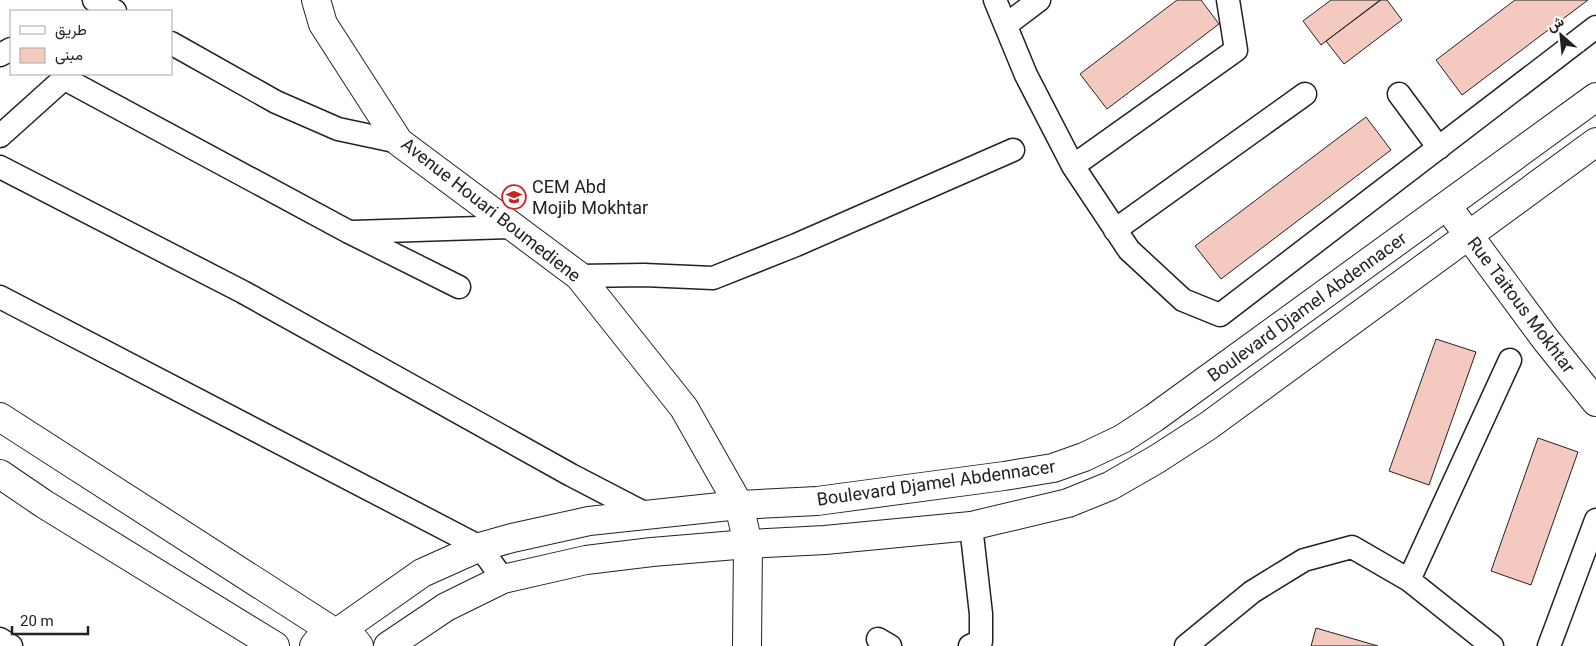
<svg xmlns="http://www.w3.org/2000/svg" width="1596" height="646" font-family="Roboto,Vazirmatn,sans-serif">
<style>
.building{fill:#f3c9c0;stroke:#222}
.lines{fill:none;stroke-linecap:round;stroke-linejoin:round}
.street-casing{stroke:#222;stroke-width:25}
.secondary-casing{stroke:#222;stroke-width:30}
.primary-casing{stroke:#222;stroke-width:30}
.street{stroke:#fff;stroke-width:22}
.secondary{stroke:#fff;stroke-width:28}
.primary{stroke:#fff;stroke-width:28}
.labels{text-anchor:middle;stroke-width:4;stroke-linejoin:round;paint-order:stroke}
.poi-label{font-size:18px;fill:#222;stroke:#fff;text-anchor:start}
.street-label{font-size:18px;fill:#222;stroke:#fff}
</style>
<rect width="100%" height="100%" fill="#fff"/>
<!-- building -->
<path class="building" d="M1177,0H1201L1219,24L1107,109L1080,74Z
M1331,0H1380L1321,45L1303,21Z
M1381,0H1387L1402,20L1344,64L1326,41Z
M1515,0H1588L1462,95L1436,60Z
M1366,117L1391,150L1221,279L1195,246Z
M1436,339L1476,352L1429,485L1389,471Z
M1538,438L1578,452L1531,585L1491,571Z
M1316,628L1378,646H1311Z"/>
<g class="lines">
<!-- street casing -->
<g class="street-casing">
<path id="street" d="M94,0L115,11
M995,0L1026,75L1073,166L1129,250L1183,300L1220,315L1596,27
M1006,25L1039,0
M171,43L276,102L338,129L399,142
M0,55L11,49
M65,79L349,232L459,287
M1399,94L1439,148
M0,136L69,74
M1073,166L1236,50L1228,0
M0,167L243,292L571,475L648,515
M1115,230L1305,94
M353,232L513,227
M579,276L644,275L713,278L796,245L1013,150
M0,297L480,547L503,579
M1409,580L1510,360
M0,639L11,646
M878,639L890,646
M970,646L981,641V614L971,526
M1186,646L1252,592L1304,560L1352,547L1409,580L1492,646
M1549,646L1596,520"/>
</g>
<!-- secondary casing -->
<g class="secondary-casing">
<path id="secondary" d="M316,0L323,24L399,142L579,276L684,408L739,505L748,544L747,646
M1447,206L1546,340L1596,402"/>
</g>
<!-- primary casing -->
<g class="primary-casing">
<path id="primary" d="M0,417L334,632
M0,474L44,504L275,646
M338,632L422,573L480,547L512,538L589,521L739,505L817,501L1004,476L1053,468L1084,457L1122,439L1154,418L1596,97
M314,646C326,628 347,628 359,646
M388,646L446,607L503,579L586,560L652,552L748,544L825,540L971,526L1068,503L1110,486L1157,459L1208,426L1596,142"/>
</g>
<!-- street -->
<use href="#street" class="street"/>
<!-- secondary -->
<use href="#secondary" class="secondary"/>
<!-- primary -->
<use href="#primary" class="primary"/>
</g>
<!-- icons -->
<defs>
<g id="school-ring" transform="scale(1.25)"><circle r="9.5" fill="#fff" stroke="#c62828" stroke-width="1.5"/><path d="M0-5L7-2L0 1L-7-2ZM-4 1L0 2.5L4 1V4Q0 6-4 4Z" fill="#c62828"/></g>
</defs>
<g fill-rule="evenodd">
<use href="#school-ring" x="514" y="197"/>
</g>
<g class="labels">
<!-- poi labels -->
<g class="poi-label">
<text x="532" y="193">CEM Abd<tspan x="532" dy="21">Mojib Mokhtar</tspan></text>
</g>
<!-- street labels -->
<g class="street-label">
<text transform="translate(491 210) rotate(38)" y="6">Avenue Houari Boumediene</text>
<text transform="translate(1521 305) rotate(53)" y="6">Rue Taitous Mokhtar</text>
<text transform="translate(1307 307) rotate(-36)" y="6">Boulevard Djamel Abdennacer</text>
<text transform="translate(936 483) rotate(-8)" y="6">Boulevard Djamel Abdennacer</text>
</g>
</g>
<!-- legend -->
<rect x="10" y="10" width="162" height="65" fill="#ffffff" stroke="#a7a7a7"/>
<rect x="20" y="26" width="25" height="8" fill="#ffffff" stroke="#a7a7a7"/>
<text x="55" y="35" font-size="15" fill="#222222">طريق</text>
<rect x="20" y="48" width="25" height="15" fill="#f3c9c0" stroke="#a7a7a7"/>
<text x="55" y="60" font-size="15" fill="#222222">مبنى</text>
<!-- north arrow -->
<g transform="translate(1561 35) rotate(333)" stroke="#ffffff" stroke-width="4" paint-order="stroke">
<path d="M0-4L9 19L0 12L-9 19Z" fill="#222222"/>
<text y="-8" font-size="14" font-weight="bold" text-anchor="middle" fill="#222222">ش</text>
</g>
<!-- scale -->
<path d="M12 626v8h76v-8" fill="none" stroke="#222222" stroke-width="2.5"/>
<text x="20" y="626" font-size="15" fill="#222222" stroke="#ffffff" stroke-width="4" paint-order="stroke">20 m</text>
</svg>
